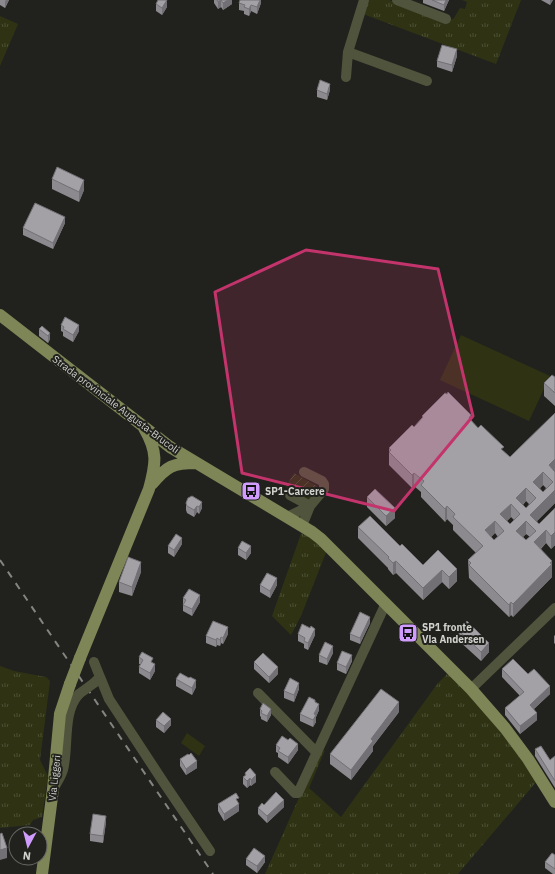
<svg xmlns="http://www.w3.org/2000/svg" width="555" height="874" font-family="'IBM Plex Sans',sans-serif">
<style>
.grass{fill:url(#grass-tufts)}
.garden{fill:url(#garden-furrows)}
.pitch{fill:#2f3314}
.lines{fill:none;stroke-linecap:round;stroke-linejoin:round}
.minor{stroke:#50543d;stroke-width:10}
.major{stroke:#7e8556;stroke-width:12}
.rail{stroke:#848581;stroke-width:2;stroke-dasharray:7 7;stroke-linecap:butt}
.minor-bridge{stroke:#50543d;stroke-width:10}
.major-bridge{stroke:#7e8556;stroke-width:12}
.wall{fill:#8c8a8f;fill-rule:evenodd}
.shaded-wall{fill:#727074}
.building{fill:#a3a0a6;stroke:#727074;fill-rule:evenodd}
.marked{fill:#c4346c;fill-opacity:0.2;stroke:#c4346c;stroke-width:3;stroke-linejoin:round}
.labels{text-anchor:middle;stroke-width:4;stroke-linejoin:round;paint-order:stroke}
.street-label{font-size:10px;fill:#d1d2ce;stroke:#21221d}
.poi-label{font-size:10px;font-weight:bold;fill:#d1d2ce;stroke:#21221d;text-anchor:start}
</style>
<defs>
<pattern id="grass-tufts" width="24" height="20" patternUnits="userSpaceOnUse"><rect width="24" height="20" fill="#2f3314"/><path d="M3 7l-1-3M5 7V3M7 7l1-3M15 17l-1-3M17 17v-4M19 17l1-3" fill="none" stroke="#4c5035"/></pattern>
<pattern id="garden-furrows" width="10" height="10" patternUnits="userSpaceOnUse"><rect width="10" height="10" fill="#2f3314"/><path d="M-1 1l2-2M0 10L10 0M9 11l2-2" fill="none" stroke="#4c5035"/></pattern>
</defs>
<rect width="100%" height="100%" fill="#21221d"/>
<!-- grass -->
<path class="grass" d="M366,0H389L447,22L454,18L460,8L465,9L467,2L462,0H521L496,64L363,14Z
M0,16L18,24L0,66Z
M302,531L327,550L301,616L291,635L272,616Z
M0,666L14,671L46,677L50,681L40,760L48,776L42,817L33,820L30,825L0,828Z
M449,672L497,724L537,781L458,874H265L319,753L325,750L309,788L341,817L438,683Z"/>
<!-- garden -->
<path class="garden" d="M294,473L317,486L310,500L286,487Z"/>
<!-- pitch -->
<path class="pitch" d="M461,335L550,376L529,421L440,380Z
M187,733L205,746L199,756L181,743Z"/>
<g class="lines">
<!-- minor -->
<path class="minor" d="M397,0L446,19
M348,52L427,81
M346,77L348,52L364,0
M290,495L310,506
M287,517L310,506
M302,526L310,506L324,489V484L322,481L304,472
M94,662L100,677
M94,683L100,677L109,699L164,783L210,851
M471,689L555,608
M258,693L317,753
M275,772L295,793H298L386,603
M53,789C57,783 61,777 63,770C69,747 62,712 79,694"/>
<!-- major -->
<path class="major" d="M0,315L170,447L312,532L321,539L471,689L505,728L528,759L555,802
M152,484C167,466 173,463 196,463
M80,658L149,489C156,463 158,452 144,428
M42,874L53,789L60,714L70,684"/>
<!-- rail -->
<path class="rail" d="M0,560L213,874"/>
<!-- minor-bridge -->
<path class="minor-bridge" d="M79,694L94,683"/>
<!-- major-bridge -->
<path class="major-bridge" d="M70,684L80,658"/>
</g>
<!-- wall -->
<path class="wall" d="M0,0H9L5,8L0,5Z
M214,0H232V4L223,10L221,7L218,9L214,3Z
M261,0V3L257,14L251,11L249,16L244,14V11L239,10V3Z
M423,0H449L444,11L423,3Z
M541,0H553L550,5Z
M156,4L167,7L162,15L156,11Z
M457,56L452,72L437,67V61Z
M317,90H330L327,100L317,97Z
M52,179L84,190L79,202L52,189Z
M65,223L53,249L23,235V228Z
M61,325L79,331L73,342L63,336V332L61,331Z
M42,326L50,339L48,343L39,336V329Z
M555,377V406L544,396V383Z
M555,413V503L537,521L539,524L555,508V545L551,549L546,543L541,549L552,574V577L513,617L511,615L509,617L469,578L468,560L476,553L453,530V525L447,519L445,522L421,497V492L414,486L412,488L389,465V448L414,427L422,418V416L471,421L510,457ZM543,485L546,488L543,492L540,488ZM526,501L529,504L526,508L523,505ZM511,517L514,520L510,524L507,521ZM495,533L498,537L494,540L491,537ZM526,534L530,537L526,540L523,537Z
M367,497L395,518L386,526L367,507Z
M188,498L202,508L199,514L197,512L194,517L187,513L186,510V503Z
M358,527L400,546L423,565L438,550L457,581L449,589L442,582L423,600L396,573L393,575L388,569V568L358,538Z
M182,544L174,557L168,553V546Z
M238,548L251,553L246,560L238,555Z
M141,572L132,596L119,592V582Z
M260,585H277L270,598L260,592Z
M183,598L200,602L192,616L183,611Z
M370,623L360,644L350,640V634Z
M458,630L489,652L481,661L458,640Z
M228,634L223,644L221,643L220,646L217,645L216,647L206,643V636Z
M298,634L315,635L308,650L304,648V644L298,641Z
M555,635V644L554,643V636Z
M333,653L327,665L319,662V655Z
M139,657L153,663L155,671L150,680L139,673V667L140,664H139Z
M352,661L346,674L337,670V663Z
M254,662L278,674L269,683L254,669Z
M502,669L528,674L550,694L534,709L537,720L520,734L505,715V708L520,696L502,677Z
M189,678L196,687L192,695L176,686V679Z
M299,689L294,702L284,698V691Z
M315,702L319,710L316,717V722L313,727L300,721V714Z
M260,709L271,715L267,722L261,719V717L260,716Z
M399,712L373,746V751L351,780L330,764V754Z
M156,720L171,725L164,733L156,727Z
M276,745L298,750L288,764L278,757V753L276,752Z
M535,749L550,760L555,756V788L535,756Z
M180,759L197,768L186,775L180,766Z
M245,773L256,782L251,786L250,785L247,788L243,784V777L245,776Z
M239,803V811L224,821L218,811V804Z
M264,805L284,807L267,823L258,814V808Z
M106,822L103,843L90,841V834Z
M555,855V874H553L545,868V862Z
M246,859L265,862L257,873L246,865Z"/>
<!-- shaded-wall -->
<path class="shaded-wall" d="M6,0H9L5,8V1Z
M167,0V7L162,15V8Z
M221,0V7L218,9V2Z
M228,0H232V4L223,10V3Z
M260,0H261V3L257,14V7Z
M446,0H449L444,11V5Z
M550,0H553L550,5Z
M251,5V11L249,16V9Z
M457,49V56L452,72V65Z
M330,84V90L327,100V94Z
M84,180V190L79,202V192Z
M65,217V223L53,249V243Z
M79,325V331L73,342V335Z
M50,333V339L48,343V336Z
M471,415V428L469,418Z
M555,459V472L549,478V465Z
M543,472V485L533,495V482Z
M414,473V486L412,488V475Z
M526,488V501L516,511V498Z
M555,490V503L532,526L530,515Z
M202,502V508L199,514V507Z
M511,504V517L500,527V514Z
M197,506V512L194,517V510Z
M447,506V519L445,522V509Z
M395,508V518L386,526V516Z
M495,521V533L485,543V530Z
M526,521V534L516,543V531Z
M546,530V543L534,555V542Z
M555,532V545L551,549V536Z
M182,538V544L174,557V550Z
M251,546V553L246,560V553Z
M396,561V573L393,575V563Z
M552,561V577L513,617V604Z
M141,562V572L132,596V587Z
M457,569V581L449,589V577Z
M442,570V582L423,600V588Z
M277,578V585L270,598V591Z
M200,595V602L192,616V609Z
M511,602V615L509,617V605Z
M370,617V623L360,644V638Z
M228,627V634L223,644V638Z
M315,629V635L308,650V643Z
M221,637V643L220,646V640Z
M217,638V645L216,647V640Z
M489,643V652L481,661V652Z
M333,646V653L327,665V659Z
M352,655V661L346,674V667Z
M155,664V671L150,680V673Z
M278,667V674L269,683V677Z
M196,680V687L192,695V688Z
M299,683V689L294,702V695Z
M550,686V694L530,712V705Z
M399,702V712L373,746V751L351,780V770L371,739Z
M319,704V710L316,717V722L313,727L314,714Z
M271,709V715L267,722V716Z
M537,713V720L520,734V726Z
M171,719V725L164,733V726Z
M298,744V750L288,764V757Z
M197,761V768L186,775V769Z
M256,775V782L251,786V780Z
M250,778V785L247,788V781Z
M284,800V807L267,823V816Z
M239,804V811L224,821V814Z
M106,816V822L103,843V836Z
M7,848V858L0,860V850Z
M265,856V862L257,873V866Z"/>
<!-- building -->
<path class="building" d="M158,0H167L162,8L156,4Z
M217,0H228L223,3L221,0L218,2Z
M240,0H260L257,7L251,5L249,9L244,7L245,5L239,3Z
M432,0H446L444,5Z
M442,45L457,49L452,65L437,61Z
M320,80L330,84L327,94L317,90Z
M57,167L84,180L79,192L52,179Z
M35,203L65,217L53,243L23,228Z
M65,317L79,325L73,335L63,329L64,327L61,325Z
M42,326L50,333L48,336L39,329Z
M552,375L555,377V393L544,383Z
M448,392L471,415L469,418L478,428L481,425L504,447L501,449L510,457L555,413V459L549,465L555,472V490L530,515L539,524L555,508V532L551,536L546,530L534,542L552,561L550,563L552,564L513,604L511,602L509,605L469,565L471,563L468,560L483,546L453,517L455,514L447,506L445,509L421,485L424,481L414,473L412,475L389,452L391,450L389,448L412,425L414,427L423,417L422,416L445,393L447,394ZM543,472L553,482L543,492L533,482ZM526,488L536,498L526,508L516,498ZM511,504L520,514L510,524L500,514ZM495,521L504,531L494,540L485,530ZM526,521L536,531L526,540L516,531Z
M375,489L395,508L386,516L367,497Z
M192,496L202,502L199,507L197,506L194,510L187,506L186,503L188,498Z
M370,516L400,546L402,544L423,565L438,550L457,569L449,577L442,570L423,588L396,561L393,563L388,558L389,557L358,527Z
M176,534L182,538L174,550L168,546Z
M242,541L251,546L246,553L238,548Z
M128,557L141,562L132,587L119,582Z
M267,573L277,578L270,591L260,585Z
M189,589L200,595L192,609L183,605L186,600L183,598Z
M360,612L370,617L360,638L350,634Z
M213,621L228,627L223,638L221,637L220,640L217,638L216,640L206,636Z
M467,621L489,643L481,652L458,630Z
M302,624L310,628L311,626L315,629L308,643L304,641L305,638L298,634Z
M325,642L333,646L327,659L319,655Z
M342,651L352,655L346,667L337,663Z
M142,652L153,658L151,662L155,664L150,673L139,667L143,660L139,657Z
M263,653L278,667L269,677L254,662Z
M513,659L528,674L534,669L550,686L530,705L537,713L520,726L505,708L524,692L502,669Z
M180,673L189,678L190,677L196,680L192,688L176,679Z
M290,678L299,683L294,695L284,691Z
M381,689L399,702L371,739L373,741L351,770L330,754Z
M309,697L315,700V702L319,704L314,714L316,715L313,720L300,714Z
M263,703L271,709L267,716L261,713L262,711L260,709Z
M163,712L171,719L164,726L156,720Z
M282,736L288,740L290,738L298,744L288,757L278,751L280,748L276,745Z
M541,746L550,760L555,756V781L535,749Z
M191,753L197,761L186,769L180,759L188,754L189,755Z
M250,768L256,775L251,780L250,778L247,781L243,777L246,775L245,773Z
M276,792L284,800L267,816L258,808L262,803L264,805Z
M236,793L239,798L236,799L239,804L224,814L218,804Z
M93,814L106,816L103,836L90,834Z
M2,833L7,848L0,850V834Z
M254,848L265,856L257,866L246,859Z
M552,853L555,855V869L545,862Z"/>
<!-- marked area -->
<path class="marked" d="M306,250L438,269L473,416L394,511L242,473L215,292Z"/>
<!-- icons -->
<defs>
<g id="bus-square" transform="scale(1)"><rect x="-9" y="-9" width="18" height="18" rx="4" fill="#d09dfe" stroke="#21221d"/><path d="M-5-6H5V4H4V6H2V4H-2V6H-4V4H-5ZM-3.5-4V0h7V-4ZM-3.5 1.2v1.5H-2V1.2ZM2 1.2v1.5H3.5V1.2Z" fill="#111"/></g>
</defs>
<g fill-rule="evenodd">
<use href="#bus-square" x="251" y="491"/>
<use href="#bus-square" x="408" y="633"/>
</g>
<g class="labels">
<!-- street labels -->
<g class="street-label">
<text transform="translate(116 404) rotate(37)" y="4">Strada provinciale Augusta-Brucoli</text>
<text transform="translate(54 778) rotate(-84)" y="4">Via Liggeri</text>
</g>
<!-- poi labels -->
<g class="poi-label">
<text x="265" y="495">SP1-Carcere</text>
<text x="422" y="631">SP1 fronte<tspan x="422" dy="12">Via Andersen</tspan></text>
</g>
</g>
<!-- north arrow -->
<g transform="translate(28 846) rotate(187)"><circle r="19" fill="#21221d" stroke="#676864"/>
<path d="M0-3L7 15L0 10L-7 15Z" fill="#d09dfe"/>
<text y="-6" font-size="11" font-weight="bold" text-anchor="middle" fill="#d1d2ce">N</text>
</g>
</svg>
